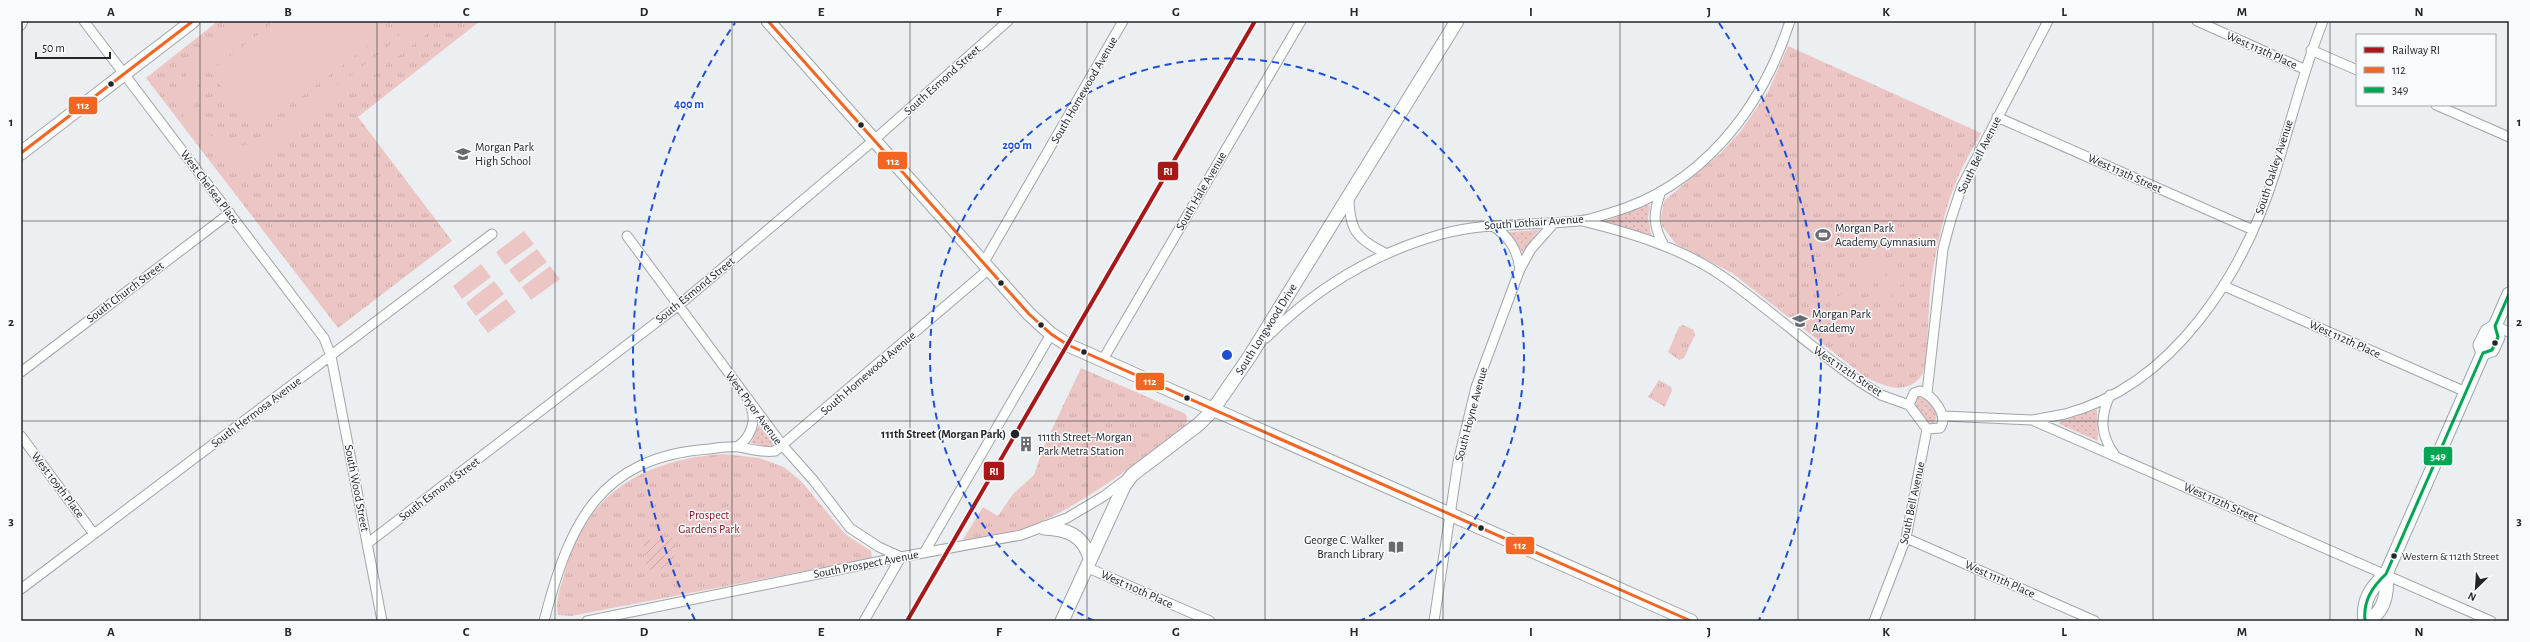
<svg xmlns="http://www.w3.org/2000/svg" width="2530" height="642" font-family="'Alegreya Sans',sans-serif">
<style>
.grass{fill:url(#grass-dots)}
.park{fill:url(#park-tufts)}
.garden{fill:url(#garden-furrows)}
.pitch{fill:#ecc6c5}
.lines{fill:none;stroke-linecap:round;stroke-linejoin:round}
.street-casing{stroke:#a2a5a7;stroke-width:11}
.secondary-casing{stroke:#a2a5a7;stroke-width:15}
.street{stroke:#fcfdfd;stroke-width:9}
.secondary{stroke:#fcfdfd;stroke-width:13}
.bus-1-casing{stroke:#f8fbfe;stroke-width:6}
.bus-2-casing{stroke:#f8fbfe;stroke-width:6}
.bus-1{stroke:#f26522;stroke-width:3}
.bus-2{stroke:#00a651;stroke-width:3}
.rail-1-casing{stroke:#f8fbfe;stroke-width:7}
.rail-1{stroke:#a81818;stroke-width:4}
.grid{fill:none;stroke:#232528;stroke-width:1;stroke-opacity:0.55}
.ring{fill:none;stroke:#1d4ed8;stroke-width:2;stroke-dasharray:7 5}
.bus-dot{fill:#232528;stroke:#f8fbfe;stroke-width:1.5}
.labels{text-anchor:middle;stroke-width:3;stroke-linejoin:round;paint-order:stroke}
.bus-label{font-size:11px;fill:#232528;stroke:#f8fbfe;text-anchor:start}
.street-label{font-size:12px;fill:#232528;stroke:#f8fbfe}
.poi-label{font-size:12px;fill:#232528;stroke:#f8fbfe;text-anchor:start}
.stop-label{font-size:12px;font-weight:bold;fill:#232528;stroke:#f8fbfe;text-anchor:end}
.park-label{font-size:12px;fill:#84111f;stroke:#f8fbfe}
.centre{fill:#1d4ed8;stroke:#f8fbfe;stroke-width:2}
.ring-label{font-size:12px;text-anchor:middle;font-weight:bold;fill:#1d4ed8;stroke:#f8fbfe;stroke-width:3;stroke-linejoin:round;paint-order:stroke}
.line-badge{stroke:#f8fbfe;stroke-width:1.5}
.badge-label{font-size:11px;text-anchor:middle;font-weight:bold;fill:#fff}
.neatline{fill:none;stroke:#232528;stroke-width:1.5}
.grid-label{font-size:13px;text-anchor:middle;font-weight:bold;fill:#232528}
</style>
<defs>
<pattern id="grass-dots" width="8" height="8" patternUnits="userSpaceOnUse"><rect width="8" height="8" fill="#ecc6c5"/><path d="M2 2h.1M6 6h.1" fill="none" stroke="#caaaa9" stroke-width="1.8" stroke-linecap="round"/></pattern>
<pattern id="park-tufts" width="24" height="20" patternUnits="userSpaceOnUse"><rect width="24" height="20" fill="#ecc6c5"/><path d="M3 7l-1-3M5 7V3M7 7l1-3M15 17l-1-3M17 17v-4M19 17l1-3" fill="none" stroke="#caaaa9"/></pattern>
<pattern id="garden-furrows" width="10" height="10" patternUnits="userSpaceOnUse"><rect width="10" height="10" fill="#ecc6c5"/><path d="M-1 1l2-2M0 10L10 0M9 11l2-2" fill="none" stroke="#caaaa9"/></pattern>
</defs>
<rect width="100%" height="100%" fill="#eceff2"/>
<!-- grass -->
<path class="grass" d="M1647,205L1650,206L1648,218L1651,235L1605,223V221Z
M1539,230L1523,253L1508,232Z
M1918,397C1928,397 1935,408 1937,417L1933,424L1926,420L1915,406L1914,401Z
M2097,409L2098,441L2059,424L2060,422Z
M759,425L774,444L771,448L751,443Z"/>
<!-- park -->
<path class="park" d="M218,21H480L358,117L452,241L338,328L146,78Z
M1788,46L1981,133C1972,150 1961,168 1954,187C1943,215 1937,246 1932,276C1928,294 1929,365 1922,375C1906,397 1883,386 1864,376L1732,273L1676,244L1662,226L1661,218L1664,201L1721,153L1740,132L1768,92Z
M1683,325L1694,330L1695,335L1684,358L1679,360L1668,352L1679,327Z
M1081,368L1184,413L1187,416C1190,429 1168,439 1160,445C1120,475 1082,504 1036,524C1013,533 987,537 962,541L983,507L998,516L1013,494L1034,475L1044,446Z
M1659,380L1671,387L1672,390L1665,407L1648,397Z
M724,454L759,458L784,467L802,482L845,534L871,551L872,558L571,616L558,615C554,601 562,585 565,571C587,492 645,459 724,454Z"/>
<!-- garden -->
<path class="garden" d="M673,538L676,567L646,570L643,540Z"/>
<!-- pitch -->
<path class="pitch" d="M246,21H269C250,36 213,57 201,77C176,122 225,164 270,137L393,43L398,37L405,21H419V23L424,21L431,31L242,175L233,164L238,160C195,156 166,108 190,69C202,49 228,35 246,21Z
M276,21H377L386,32L256,131L210,71Z
M524,231L534,244L505,265L496,252Z
M537,249L547,262L519,283L509,270Z
M1879,250L1891,261L1868,287L1856,277Z
M481,264L491,277L462,299L453,286Z
M1896,265L1909,275L1886,302L1873,292Z
M550,266L560,279L531,300L522,287Z
M494,281L504,294L476,316L466,303Z
M1845,289L1857,300L1834,326L1822,316Z
M506,299L516,312L488,333L478,320Z
M1862,304L1874,315L1851,341L1839,331Z"/>
<g class="lines">
<!-- street casing -->
<g class="street-casing">
<path id="street" d="M84,21L324,338L331,356L382,621
M2197,21L2304,69
M21,25L23,21
M2311,50L2357,70
M2436,105L2509,137
M1997,117L2253,230
M1660,194C1653,214 1653,227 1664,245
M1349,196C1349,229 1356,239 1385,253
M1582,221C1631,233 1683,248 1725,278C1772,311 1814,350 1860,382L1881,395L1909,405
M1491,225C1509,236 1517,249 1520,269
M627,236L783,446L814,481L850,528L879,547L901,557L864,621
M984,262L1123,21
M2224,286L2466,392
M2495,326L2509,332
M1266,338C1316,288 1373,253 1442,234C1487,222 1532,226 1578,221C1589,220 1600,216 1610,213C1701,187 1762,109 1790,21
M1102,361L1301,21
M21,372L230,213
M1920,391C1933,395 1949,416 1940,428L1927,429L1909,405L1914,393Z
M1927,393L1943,249L1951,219L1962,186L2048,21
M2110,395C2100,417 2100,434 2114,454
M1944,416L2032,420L2491,621
M2032,420C2043,418 2054,416 2065,414C2174,385 2243,274 2275,173C2291,122 2303,71 2323,21
M21,436L94,534
M737,447C750,438 757,422 751,407
M1906,538L2095,621
M368,543L679,305L874,140L1008,21
M924,553L1051,334
M1086,567L1210,621
M21,589L492,234
M544,621C569,525 598,457 709,449C718,448 729,446 739,447C752,449 762,453 775,451L989,269
M587,621L901,557L1021,535L1067,518L1104,496L1125,480
M1434,621L1458,462L1476,387L1520,269L1531,249L1554,223
M1874,621L1906,538L1927,429"/>
</g>
<!-- secondary casing -->
<g class="secondary-casing">
<path id="secondary" d="M768,21L1029,314L1051,334L1068,345L1691,621
M21,153L193,21
M2483,353L2480,345L2487,331L2495,326L2509,294
M1044,528C1067,529 1083,535 1090,558
M1062,621L1124,486L1132,475L1199,424L1212,411L1250,356L1457,21
M2365,621C2362,601 2371,587 2386,574L2483,353L2492,350L2498,337L2495,326
M2368,621C2385,611 2388,593 2386,574"/>
</g>
<!-- street -->
<use href="#street" class="street"/>
<!-- secondary -->
<use href="#secondary" class="secondary"/>
<!-- bus-1 casing -->
<g class="bus-1-casing">
<path id="bus-1" d="M768,21L1029,314L1051,334L1068,345L1691,621
M21,153L193,21"/>
</g>
<!-- bus-2 casing -->
<g class="bus-2-casing">
<path id="bus-2" d="M2365,621C2363,601 2372,587 2386,574L2483,353L2492,350L2498,337L2495,326L2509,294"/>
</g>
<!-- bus-1 -->
<use href="#bus-1" class="bus-1"/>
<!-- bus-2 -->
<use href="#bus-2" class="bus-2"/>
<!-- rail-1 casing -->
<g class="rail-1-casing">
<path id="rail-1" d="M907,621L1255,21"/>
</g>
<!-- rail-1 -->
<use href="#rail-1" class="rail-1"/>
</g>
<!-- grid -->
<path class="grid" d="M200,21V621M377,21V621M555,21V621M732,21V621M910,21V621M1087,21V621M1265,21V621M1443,21V621M1620,21V621M1798,21V621M1975,21V621M2153,21V621M2330,21V621M21,221H2509M21,421H2509"/>
<!-- distance rings -->
<g class="ring">
<path d="M1094 621A297 297 0 1 1 1360 621"/>
<path d="M695 620A594 594 0 0 1 735 23M1719 23A594 594 0 0 1 1759 620"/>
</g>
<!-- icons -->
<defs>
<g id="school-bare" transform="scale(1.2)"><path d="M0-5L7-2L0 1L-7-2ZM-4 1L0 2.5L4 1V4Q0 6-4 4Z" fill="#696c6f" stroke="#f8fbfe" stroke-width="2.5" paint-order="stroke"/></g>
<g id="stadium-bare" transform="scale(1.2)"><path d="M0-5a6.5 5 0 1 0 0 10a6.5 5 0 1 0 0-10ZM-3.5-1.8h7v3.6h-7Z" fill="#696c6f" stroke="#f8fbfe" stroke-width="2.5" paint-order="stroke"/></g>
<g id="building-bare" transform="scale(1.2)"><path d="M-4-6H4V6H1V3H-1V6H-4ZM-2.5-4.3h1.7v1.8h-1.7ZM.8-4.3h1.7v1.8H.8ZM-2.5-1h1.7V.8h-1.7ZM.8-1h1.7V.8H.8Z" fill="#696c6f" stroke="#f8fbfe" stroke-width="2.5" paint-order="stroke"/></g>
<g id="library-bare" transform="scale(1.2)"><path d="M-6-4Q-3-5.5-.7-3.5V5Q-3 3-6 4ZM6-4Q3-5.5 .7-3.5V5Q3 3 6 4Z" fill="#696c6f" stroke="#f8fbfe" stroke-width="2.5" paint-order="stroke"/></g>
</defs>
<g fill-rule="evenodd">
<use href="#school-bare" x="463" y="154"/>
<use href="#stadium-bare" x="1823" y="235"/>
<use href="#school-bare" x="1800" y="321"/>
<use href="#building-bare" x="1026" y="444"/>
<use href="#library-bare" x="1396" y="547"/>
</g>
<!-- markers -->
<g class="bus-dot">
<circle cx="111" cy="84" r="3.5"/>
<circle cx="861" cy="125" r="3.5"/>
<circle cx="1001" cy="283" r="3.5"/>
<circle cx="1041" cy="325" r="3.5"/>
<circle cx="2495" cy="343" r="3.5"/>
<circle cx="1084" cy="352" r="3.5"/>
<circle cx="1187" cy="398" r="3.5"/>
<circle cx="1015" cy="434" r="5"/>
<circle cx="1481" cy="528" r="3.5"/>
<circle cx="2394" cy="556" r="3.5"/>
</g>
<g class="labels">
<!-- bus labels -->
<g class="bus-label">
<text x="2402" y="560">Western &amp; 112th Street</text>
</g>
<!-- street labels -->
<g class="street-label">
<text transform="translate(2262 50) rotate(24)" y="4">West 113th Place</text>
<text transform="translate(942 80) rotate(-42)" y="4">South Esmond Street</text>
<text transform="translate(1084 90) rotate(-60)" y="4">South Homewood Avenue</text>
<text transform="translate(1979 155) rotate(-64)" y="4">South Bell Avenue</text>
<text transform="translate(2274 167) rotate(-72)" y="4">South Oakley Avenue</text>
<text transform="translate(2125 173) rotate(24)" y="4">West 113th Street</text>
<text transform="translate(210 187) rotate(53)" y="4">West Chelsea Place</text>
<text transform="translate(1201 191) rotate(-60)" y="4">South Hale Avenue</text>
<text transform="translate(1534 222) rotate(-4)" y="4">South Lothair Avenue</text>
<text transform="translate(695 290) rotate(-39)" y="4">South Esmond Street</text>
<text transform="translate(125 292) rotate(-37)" y="4">South Church Street</text>
<text transform="translate(1266 329) rotate(-58)" y="4">South Longwood Drive</text>
<text transform="translate(2345 339) rotate(24)" y="4">West 112th Place</text>
<text transform="translate(1848 371) rotate(34)" y="4">West 112th Street</text>
<text transform="translate(868 373) rotate(-41)" y="4">South Homewood Avenue</text>
<text transform="translate(754 408) rotate(54)" y="4">West Pryor Avenue</text>
<text transform="translate(256 412) rotate(-37)" y="4">South Hermosa Avenue</text>
<text transform="translate(1471 414) rotate(-75)" y="4">South Hoyne Avenue</text>
<text transform="translate(58 485) rotate(53)" y="4">West 109th Place</text>
<text transform="translate(357 488) rotate(79)" y="4">South Wood Street</text>
<text transform="translate(439 489) rotate(-37)" y="4">South Esmond Street</text>
<text transform="translate(2221 502) rotate(24)" y="4">West 112th Street</text>
<text transform="translate(1912 503) rotate(-78)" y="4">South Bell Avenue</text>
<text transform="translate(866 564) rotate(-11)" y="4">South Prospect Avenue</text>
<text transform="translate(2000 579) rotate(24)" y="4">West 111th Place</text>
<text transform="translate(1137 589) rotate(24)" y="4">West 110th Place</text>
</g>
<!-- poi labels -->
<g class="poi-label">
<text x="475" y="151">Morgan Park<tspan x="475" dy="14">High School</tspan></text>
<text x="1835" y="232">Morgan Park<tspan x="1835" dy="14">Academy Gymnasium</tspan></text>
<text x="1812" y="318">Morgan Park<tspan x="1812" dy="14">Academy</tspan></text>
<text x="1038" y="441">111th Street–Morgan<tspan x="1038" dy="14">Park Metra Station</tspan></text>
<text x="1384" y="544" text-anchor="end">George C. Walker<tspan x="1384" dy="14">Branch Library</tspan></text>
</g>
<!-- stop labels -->
<g class="stop-label">
<text x="1006" y="438">111th Street (Morgan Park)</text>
</g>
<!-- park labels -->
<g class="park-label">
<text x="709" y="519">Prospect<tspan x="709" dy="14">Gardens Park</tspan></text>
</g>
</g>
<circle cx="1227" cy="355" r="6" class="centre"/>
<g class="ring-label">
<text x="689" y="108">400 m</text>
<text x="1017" y="149">200 m</text>
</g>
<g class="line-badge">
<rect x="68" y="96" width="30" height="19" rx="4" fill="#f26522"/>
<rect x="877" y="151" width="31" height="19" rx="4" fill="#f26522"/>
<rect x="1157" y="161" width="22" height="20" rx="4" fill="#a81818"/>
<rect x="1135" y="372" width="30" height="19" rx="4" fill="#f26522"/>
<rect x="2423" y="446" width="30" height="20" rx="4" fill="#00a651"/>
<rect x="983" y="461" width="22" height="20" rx="4" fill="#a81818"/>
<rect x="1505" y="536" width="30" height="19" rx="4" fill="#f26522"/>
</g>
<g class="badge-label">
<text x="83" y="109">112</text>
<text x="893" y="165">112</text>
<text x="1168" y="175">RI</text>
<text x="1150" y="385">112</text>
<text x="2438" y="460">349</text>
<text x="994" y="475">RI</text>
<text x="1520" y="549">112</text>
</g>
<!-- border -->
<rect width="2530" height="642" fill="none" stroke="#f8fbfe" stroke-width="44"/>
<!-- legend -->
<rect x="2356" y="34" width="140" height="72" fill="#f8fbfe" stroke="#a3a5a8"/>
<rect x="2364" y="47" width="20" height="6" fill="#a81818" stroke="#a3a5a8"/>
<text x="2392" y="54" font-size="12" fill="#232528">Railway RI</text>
<rect x="2364" y="67" width="20" height="6" fill="#f26522" stroke="#a3a5a8"/>
<text x="2392" y="74" font-size="12" fill="#232528">112</text>
<rect x="2364" y="87" width="20" height="6" fill="#00a651" stroke="#a3a5a8"/>
<text x="2392" y="94" font-size="12" fill="#232528">349</text>
<!-- north arrow -->
<g transform="translate(2476 588) rotate(205)" stroke="#f8fbfe" stroke-width="3" paint-order="stroke">
<path d="M0-3L7 15L0 10L-7 15Z" fill="#232528"/>
<text y="-6" font-size="11" font-weight="bold" text-anchor="middle" fill="#232528">N</text>
</g>
<!-- scale -->
<path d="M36 52v6h74v-6" fill="none" stroke="#232528" stroke-width="2"/>
<text x="42" y="52" font-size="12" fill="#232528" stroke="#f8fbfe" stroke-width="3" paint-order="stroke">50 m</text>
<rect x="22" y="22" width="2486" height="598" class="neatline"/>
<g class="grid-label">
<text x="111" y="16">A</text>
<text x="288" y="16">B</text>
<text x="466" y="16">C</text>
<text x="644" y="16">D</text>
<text x="821" y="16">E</text>
<text x="999" y="16">F</text>
<text x="1176" y="16">G</text>
<text x="1354" y="16">H</text>
<text x="1531" y="16">I</text>
<text x="1709" y="16">J</text>
<text x="1886" y="16">K</text>
<text x="2064" y="16">L</text>
<text x="2242" y="16">M</text>
<text x="2419" y="16">N</text>
<text x="11" y="126">1</text>
<text x="2519" y="126">1</text>
<text x="11" y="326">2</text>
<text x="2519" y="326">2</text>
<text x="11" y="525">3</text>
<text x="2519" y="525">3</text>
<text x="111" y="636">A</text>
<text x="288" y="636">B</text>
<text x="466" y="636">C</text>
<text x="644" y="636">D</text>
<text x="821" y="636">E</text>
<text x="999" y="636">F</text>
<text x="1176" y="636">G</text>
<text x="1354" y="636">H</text>
<text x="1531" y="636">I</text>
<text x="1709" y="636">J</text>
<text x="1886" y="636">K</text>
<text x="2064" y="636">L</text>
<text x="2242" y="636">M</text>
<text x="2419" y="636">N</text>
</g>
</svg>
